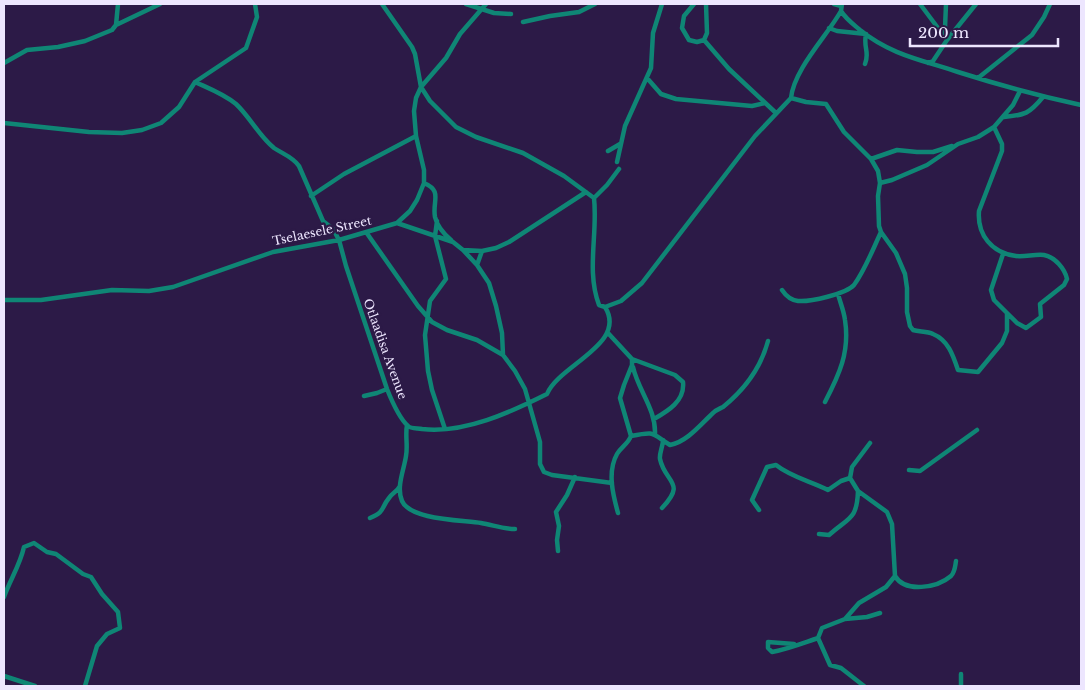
<svg xmlns="http://www.w3.org/2000/svg" width="1085" height="690" font-family="'Libre Baskerville',serif">
<style>
.lines{fill:none;stroke-linecap:round;stroke-linejoin:round}
.street{stroke:#0f8675;stroke-width:4.5}
.labels{text-anchor:middle;stroke-width:5;stroke-linejoin:round;paint-order:stroke}
.street-label{font-size:12px;fill:#ede6fe;stroke:#2c1a47}
</style>
<rect width="100%" height="100%" fill="#2c1a47"/>
<g class="lines">
<!-- street -->
<path class="street" d="M466,4L494,13L511,14
M694,4L684,16L682,28L689,40L697,42L704,40L707,33L706,4
M834,4L841,6
M842,4L841,11C846,19 853,24 860,30C891,55 922,60 958,72C999,85 1039,96 1081,105
M920,4L947,40
M523,22L550,16L579,12L595,4
M116,25L118,4
M829,28L837,31L866,34C863,48 870,52 865,64
M942,34L945,28L946,4
M704,40L729,69L776,113
M4,63L27,50L58,47L85,41L112,30L116,25L160,4
M928,63L933,61L947,40L976,4
M647,78L661,94L676,99L752,106L765,103
M978,78L1032,35L1044,17L1050,4
M195,82C208,88 224,94 236,104C250,117 259,136 274,148C283,154 293,157 299,166L323,221L333,229L339,240L346,266L387,389C391,399 399,418 408,426C411,429 418,428 422,429C464,434 511,412 547,394C559,365 628,344 605,307L599,305C586,271 598,233 594,198L564,176L523,153L476,137L456,127L430,101L421,87L415,54L412,47L382,4
M791,98L806,102L826,104L844,132L871,159L878,171L880,183L878,196L879,226L881,232L896,253L905,274L907,288V312L910,326L913,330C919,332 927,331 933,334C948,340 953,355 958,370L978,372L1002,343L1007,331V313L994,300L991,290L1003,254
M1004,117C1025,115 1029,114 1043,97
M4,123L89,132L122,133L142,130L161,123L179,107L195,82L246,48L257,17L255,4
M994,127L1002,144V151L979,211C977,235 992,253 1016,256C1025,257 1035,254 1044,255C1055,257 1065,269 1067,279L1064,285L1040,304L1041,317L1026,328L1017,323L1007,313
M608,151L620,144
M871,159L897,150L917,152H933L952,146
M617,162L625,126L651,68L653,33L662,4
M424,183C443,191 432,201 435,217C437,226 444,234 451,240
M880,183L892,180L927,165L958,144L978,137L994,127L1013,105L1020,91
M311,196L344,174L416,136
M594,198L607,185L619,169
M437,221L435,236L446,279L430,301L425,335L428,371L432,390L445,429
M397,223L453,242L463,250L482,251L496,248L509,242L586,192
M366,232L418,306L432,322L447,330L477,340L503,355
M463,250L477,265L489,283L496,306L502,333L503,355L515,371L525,389L540,442V464L544,472L552,475L612,483
M477,265L482,251
M782,290C786,296 790,300 798,301C810,302 846,294 854,285C865,270 873,249 881,232
M4,300H41L112,290L149,291L173,287L273,252L339,240L397,223L410,211L417,200L424,183V170L416,136L414,111L416,98L421,87L446,58L460,34L486,4
M605,307L621,301L642,283L755,136L791,98C794,69 827,36 841,11
M608,333L632,359V365L624,385L620,398L631,436
M632,359L675,375L683,382C685,401 668,411 654,419
M633,367C638,390 656,409 655,434
M364,396L377,393L387,389
M825,402C839,375 850,352 845,320C844,311 840,302 838,294
M407,425C405,435 408,446 406,456C404,470 396,487 402,501C410,520 463,520 481,523C493,525 503,529 515,529
M909,470L920,471L977,430
M662,508C687,482 665,483 660,459C659,454 663,446 663,440
M759,510L752,500L767,467L776,465C791,477 810,481 828,490L841,481L850,478
M618,513C613,495 607,472 617,454C621,447 628,444 631,436C656,431 651,433 670,445C687,442 701,424 713,413C716,410 719,409 723,407C744,390 761,367 768,341
M370,518C386,511 380,509 389,498C392,493 397,492 400,486
M819,534L829,535C849,517 857,520 858,491
M558,551L557,540L559,526L556,512L567,495L575,477
M895,576C905,593 937,588 951,576C955,572 955,567 956,561
M4,597C10,580 20,565 24,547L34,543L47,552L56,554L83,574L91,577L102,594L118,612L120,628L107,634L97,646L85,686
M845,619L867,617L880,613
M794,644L768,642V648L772,652C788,649 803,643 818,638
M961,674V686
M4,676L35,686
M864,686L841,668L830,665L818,638L822,628L845,619L859,603L886,587L895,576L892,524L887,512L858,491L850,478L852,467L870,443"/>
</g>
<g class="labels">
<!-- street labels -->
<g class="street-label">
<text transform="translate(322 231) rotate(-12)" y="4">Tselaesele Street</text>
<text transform="translate(385 349) rotate(70)" y="4">Otlaadisa Avenue</text>
</g>
</g>
<!-- border -->
<rect width="1085" height="690" fill="none" stroke="#ede6fe" stroke-width="10"/>
<!-- scale -->
<path d="M910 38v8h148v-8" fill="none" stroke="#ede6fe" stroke-width="2.5"/>
<text x="918" y="38" font-size="15" fill="#ede6fe" stroke="#2c1a47" stroke-width="4" paint-order="stroke">200 m</text>
</svg>
